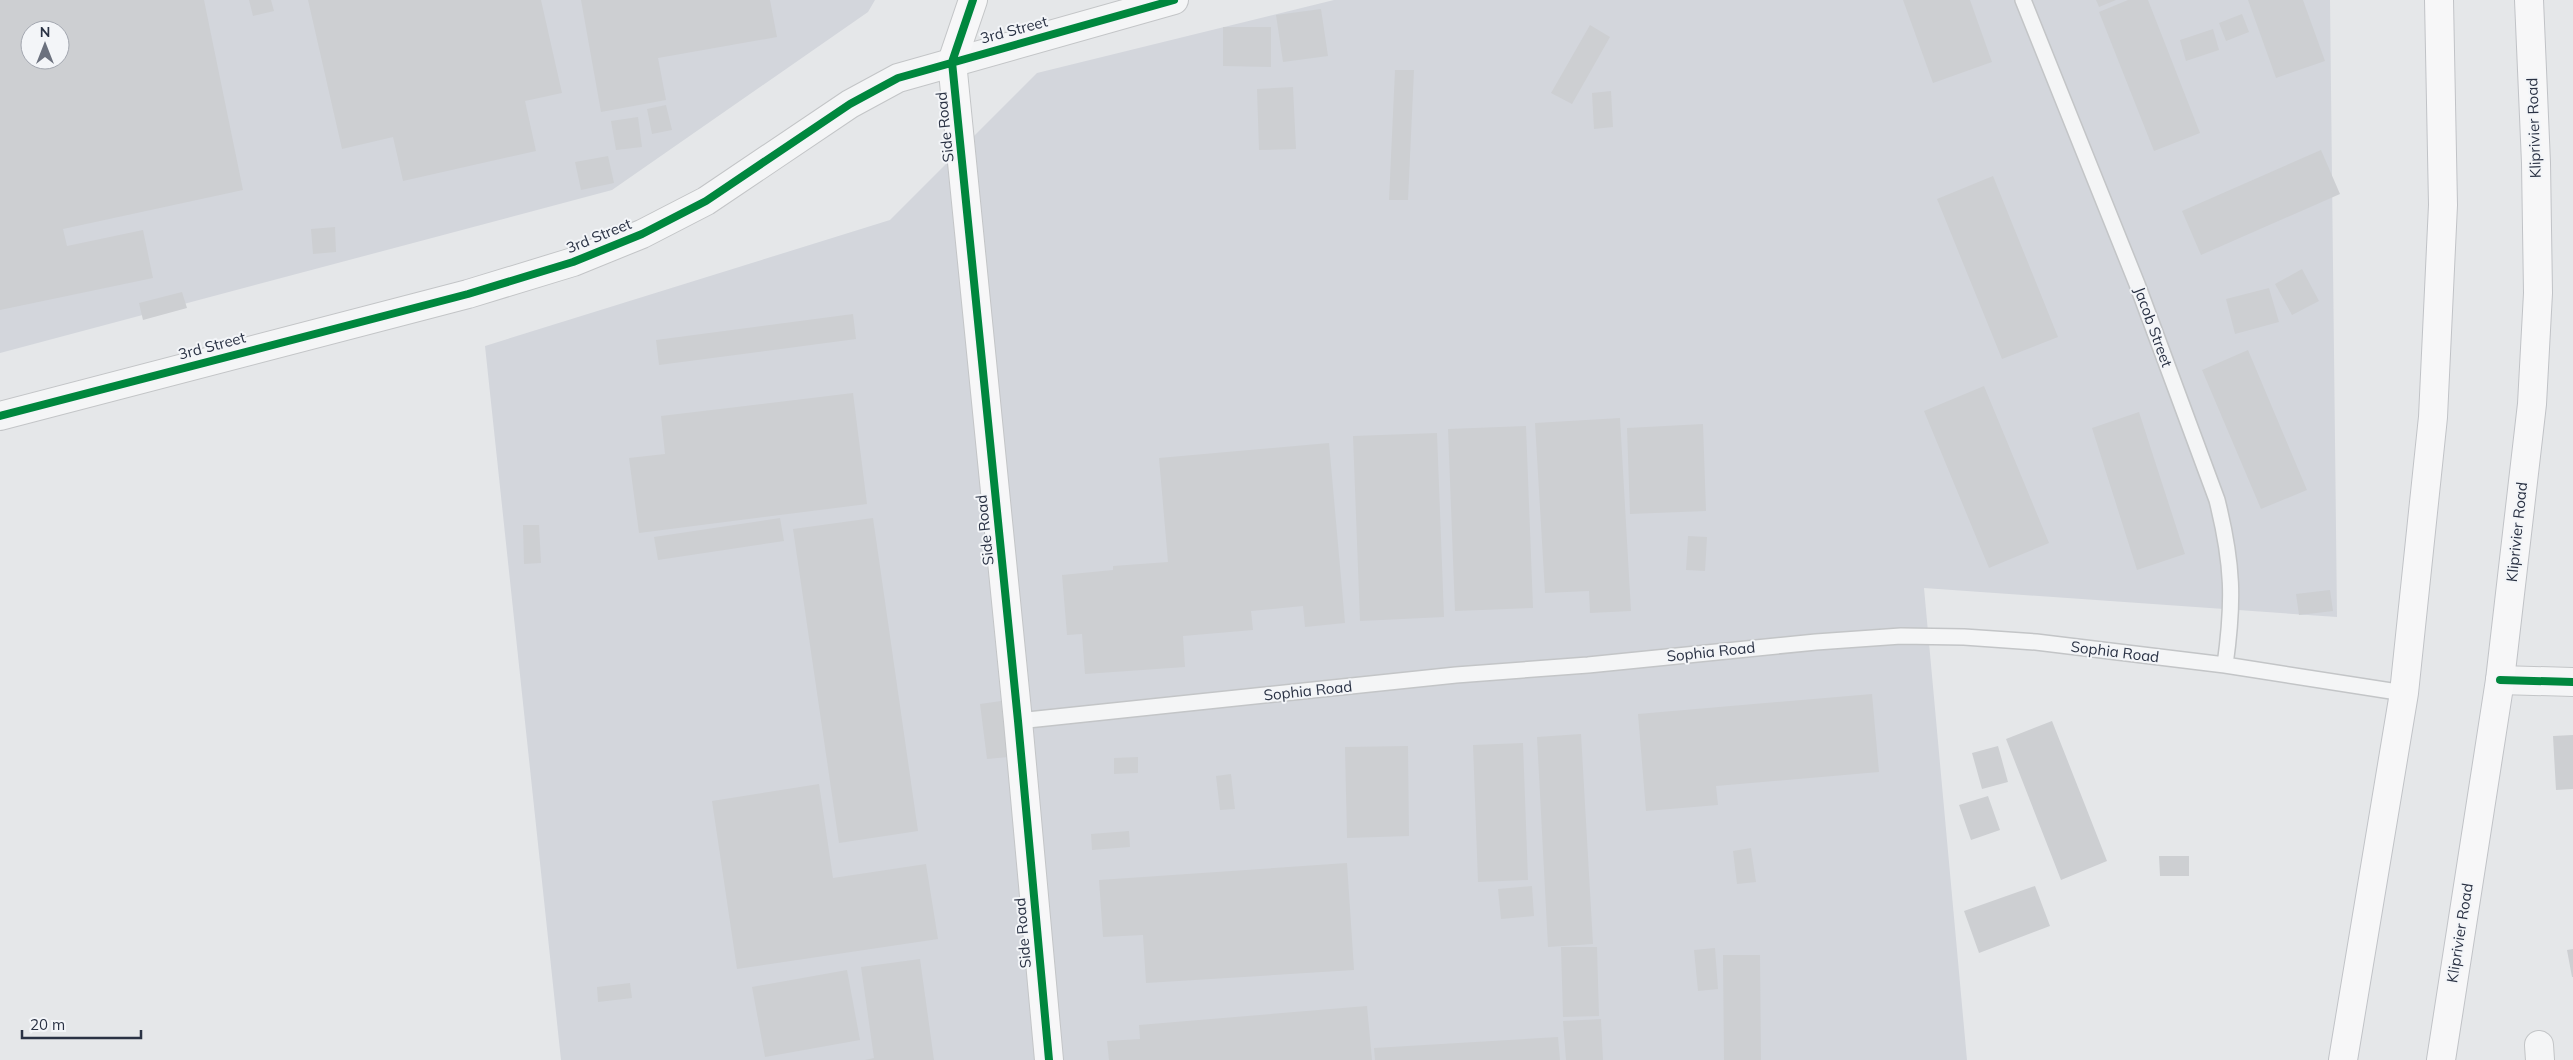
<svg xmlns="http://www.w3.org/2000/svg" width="2573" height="1060" font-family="Mulish,sans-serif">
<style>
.built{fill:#d3d6dc;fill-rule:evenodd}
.building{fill:#cdcfd2;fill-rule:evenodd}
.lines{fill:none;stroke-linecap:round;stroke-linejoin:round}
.lane-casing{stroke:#c3c5c7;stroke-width:18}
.street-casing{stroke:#c3c5c7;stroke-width:30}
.secondary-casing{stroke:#c3c5c7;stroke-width:30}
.primary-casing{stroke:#c1c3c7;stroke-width:30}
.lane{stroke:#f4f5f6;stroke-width:15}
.street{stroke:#f4f5f6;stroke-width:28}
.secondary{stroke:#f7f7f8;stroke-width:28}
.primary{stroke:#f7f7f8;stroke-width:28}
.cycleway-casing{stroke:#f3f5f8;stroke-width:11}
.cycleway{stroke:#00873e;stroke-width:8}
.labels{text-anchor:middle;stroke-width:4;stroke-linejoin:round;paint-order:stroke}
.street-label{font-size:15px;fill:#2a3244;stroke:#f3f5f8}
</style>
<rect width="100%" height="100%" fill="#e5e7e9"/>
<!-- built -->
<path class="built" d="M0,0H875L868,12L612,190L0,353ZM30,30H60V60H30Z
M1334,0H2330L2337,617L1924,588L1967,1060H561L485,346L890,220L1037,73Z"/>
<!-- building -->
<path class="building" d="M0,0H204L243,190L63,229L67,246L143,230L153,278L0,310ZM30,30H60V60H30Z
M249,0H271L274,11L253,16Z
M308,0H541L562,93L525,101L536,151L403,181L393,137L342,149Z
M581,0H770L777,37L658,58L666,100L601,112Z
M1903,0H1970L1992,62L1933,83Z
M2096,0H2116L2099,7Z
M2128,0H2148L2200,133L2154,151L2099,12Z
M2248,0H2303L2325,61L2276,78Z
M1321,9L1328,56L1283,62L1276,15Z
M2242,14L2249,32L2226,41L2219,23Z
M1590,25L1610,37L1572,104L1551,93Z
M1223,27H1271V67L1223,66Z
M2213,29L2219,50L2186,61L2180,40Z
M1395,70H1414L1408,200H1389Z
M1293,87L1296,149L1259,150L1257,89Z
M1611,91L1613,127L1594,129L1592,93Z
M666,105L672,130L652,134L647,109Z
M638,117L642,147L616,150L611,121Z
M2321,150L2340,194L2201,255L2182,211Z
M608,156L614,183L581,190L575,162Z
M1993,176L2058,337L2002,359L1937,199Z
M335,227L336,252L313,254L311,229Z
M2302,269L2319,301L2292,315L2275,284Z
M2269,288L2279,322L2235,334L2226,299Z
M182,292L187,308L143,320L139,303Z
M853,314L856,339L659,365L656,340Z
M2248,350L2307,490L2261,509L2202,370Z
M1984,386L2049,543L1989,568L1924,411Z
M853,393L867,504L639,533L629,458L665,454L661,416Z
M2139,412L2185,554L2137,570L2092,428Z
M1620,418L1631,611L1590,613L1589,591L1545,593L1535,423Z
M1703,424L1706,511L1630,514L1627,428Z
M1526,426L1533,608L1455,611L1448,429Z
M1437,433L1444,617L1360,621L1353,436Z
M1329,443L1345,623L1305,627L1303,606L1251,611L1253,630L1183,636L1185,667L1085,674L1082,634L1067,635L1062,575L1113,570V566L1168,562L1159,458Z
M780,518L784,541L658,560L654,537Z
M873,518L918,831L839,843L793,529Z
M523,525H539L541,563L524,564Z
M1688,536L1707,537L1705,571L1686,570Z
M2330,590L2333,611L2299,615L2296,594Z
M1872,694L1879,772L1716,786L1718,805L1646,811L1638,714Z
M1001,701L1008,757L987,759L980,704Z
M2052,721L2107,861L2061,880L2006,739Z
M1581,734L1593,944L1548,947L1537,737Z
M2573,735V789L2556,790L2553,736Z
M1523,743L1528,880L1478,882L1473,745Z
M1408,746L1409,836L1347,838L1345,747Z
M1998,746L2008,782L1982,789L1972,753Z
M1138,757V773L1114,774V758Z
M1231,774L1235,809L1220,810L1216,776Z
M819,784L833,878L926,864L938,939L737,969L712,801Z
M1988,796L2000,830L1971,840L1959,805Z
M1129,831L1130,847L1092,850L1091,834Z
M1751,848L1756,882L1737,884L1733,851Z
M2159,856H2189V876H2160Z
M1347,863L1354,970L1146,983L1143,935L1103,937L1099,880Z
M1532,886L1534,916L1501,919L1498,889Z
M2035,886L2050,926L1979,953L1964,911Z
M1561,947H1597L1599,1016L1563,1017Z
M1715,948L1718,989L1698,991L1694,950Z
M2573,949V977H2572L2567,950Z
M1723,955H1760L1761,1060H1724Z
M920,959L934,1060H865L874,1058L861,967Z
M847,970L860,1040L765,1057L752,987Z
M630,983L632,998L598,1002L597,987Z
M1367,1006L1372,1060H1109L1107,1041L1140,1039L1139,1025Z
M1601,1019L1603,1060H1566L1563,1021Z
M1558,1037L1560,1060H1375L1374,1048Z"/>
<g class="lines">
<!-- lane casing -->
<g class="lane-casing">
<path id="lane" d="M2023,0L2137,284L2217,500C2233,564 2234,601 2225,665
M1018,721L1456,675L1588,665L1816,642L1901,636L1964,637L2036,642L2225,665L2404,693"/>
</g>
<!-- street casing -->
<g class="street-casing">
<path id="street" d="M0,416L468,294L573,262L642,234L706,201L850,104L898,78L1174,0
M2500,680L2573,682
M2539,1045L2540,1060"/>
</g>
<!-- secondary casing -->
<g class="secondary-casing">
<path id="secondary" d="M973,0L952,62L1018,721L1049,1060"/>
</g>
<!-- primary casing -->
<g class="primary-casing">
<path id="primary" d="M2343,1060L2404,693L2433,417L2443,205L2439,0
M2441,1060L2500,680L2532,404L2538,293L2536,163L2529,0"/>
</g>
<!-- lane -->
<use href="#lane" class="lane"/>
<!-- street -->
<use href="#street" class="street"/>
<!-- secondary -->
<use href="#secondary" class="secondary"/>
<!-- primary -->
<use href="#primary" class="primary"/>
<!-- cycleway casing -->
<g class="cycleway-casing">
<path id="cycleway" d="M973,0L952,62L1018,721L1049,1060
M0,416L468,294L573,262L642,234L706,201L850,104L898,78L1174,0
M2500,680L2573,682"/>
</g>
<!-- cycleway -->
<use href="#cycleway" class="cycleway"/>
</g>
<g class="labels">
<!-- street labels -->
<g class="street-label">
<text transform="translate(1014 30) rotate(-15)" y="5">3rd Street</text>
<text transform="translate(945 127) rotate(-96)" y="5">Side Road</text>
<text transform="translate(2534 128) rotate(-92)" y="5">Kliprivier Road</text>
<text transform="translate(599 236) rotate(-22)" y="5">3rd Street</text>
<text transform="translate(2153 327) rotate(70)" y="5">Jacob Street</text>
<text transform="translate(212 346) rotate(-15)" y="5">3rd Street</text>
<text transform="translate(985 530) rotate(-96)" y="5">Side Road</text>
<text transform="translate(2517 532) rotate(-84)" y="5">Kliprivier Road</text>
<text transform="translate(1711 652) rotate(-6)" y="5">Sophia Road</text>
<text transform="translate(2115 652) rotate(7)" y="5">Sophia Road</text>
<text transform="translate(1308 691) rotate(-6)" y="5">Sophia Road</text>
<text transform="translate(1023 933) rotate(-95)" y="5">Side Road</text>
<text transform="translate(2460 933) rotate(-81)" y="5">Kliprivier Road</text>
</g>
</g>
<!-- north arrow -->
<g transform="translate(45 45)"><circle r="24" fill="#f3f5f8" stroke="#a3a7b0"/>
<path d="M0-4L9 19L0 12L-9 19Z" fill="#6b717e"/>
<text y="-8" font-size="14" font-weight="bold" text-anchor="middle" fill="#2a3244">N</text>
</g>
<!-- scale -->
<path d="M22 1030v8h119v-8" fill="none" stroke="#2a3244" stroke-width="2.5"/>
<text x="30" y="1030" font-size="15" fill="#2a3244" stroke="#f3f5f8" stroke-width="4" paint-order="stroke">20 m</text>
</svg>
